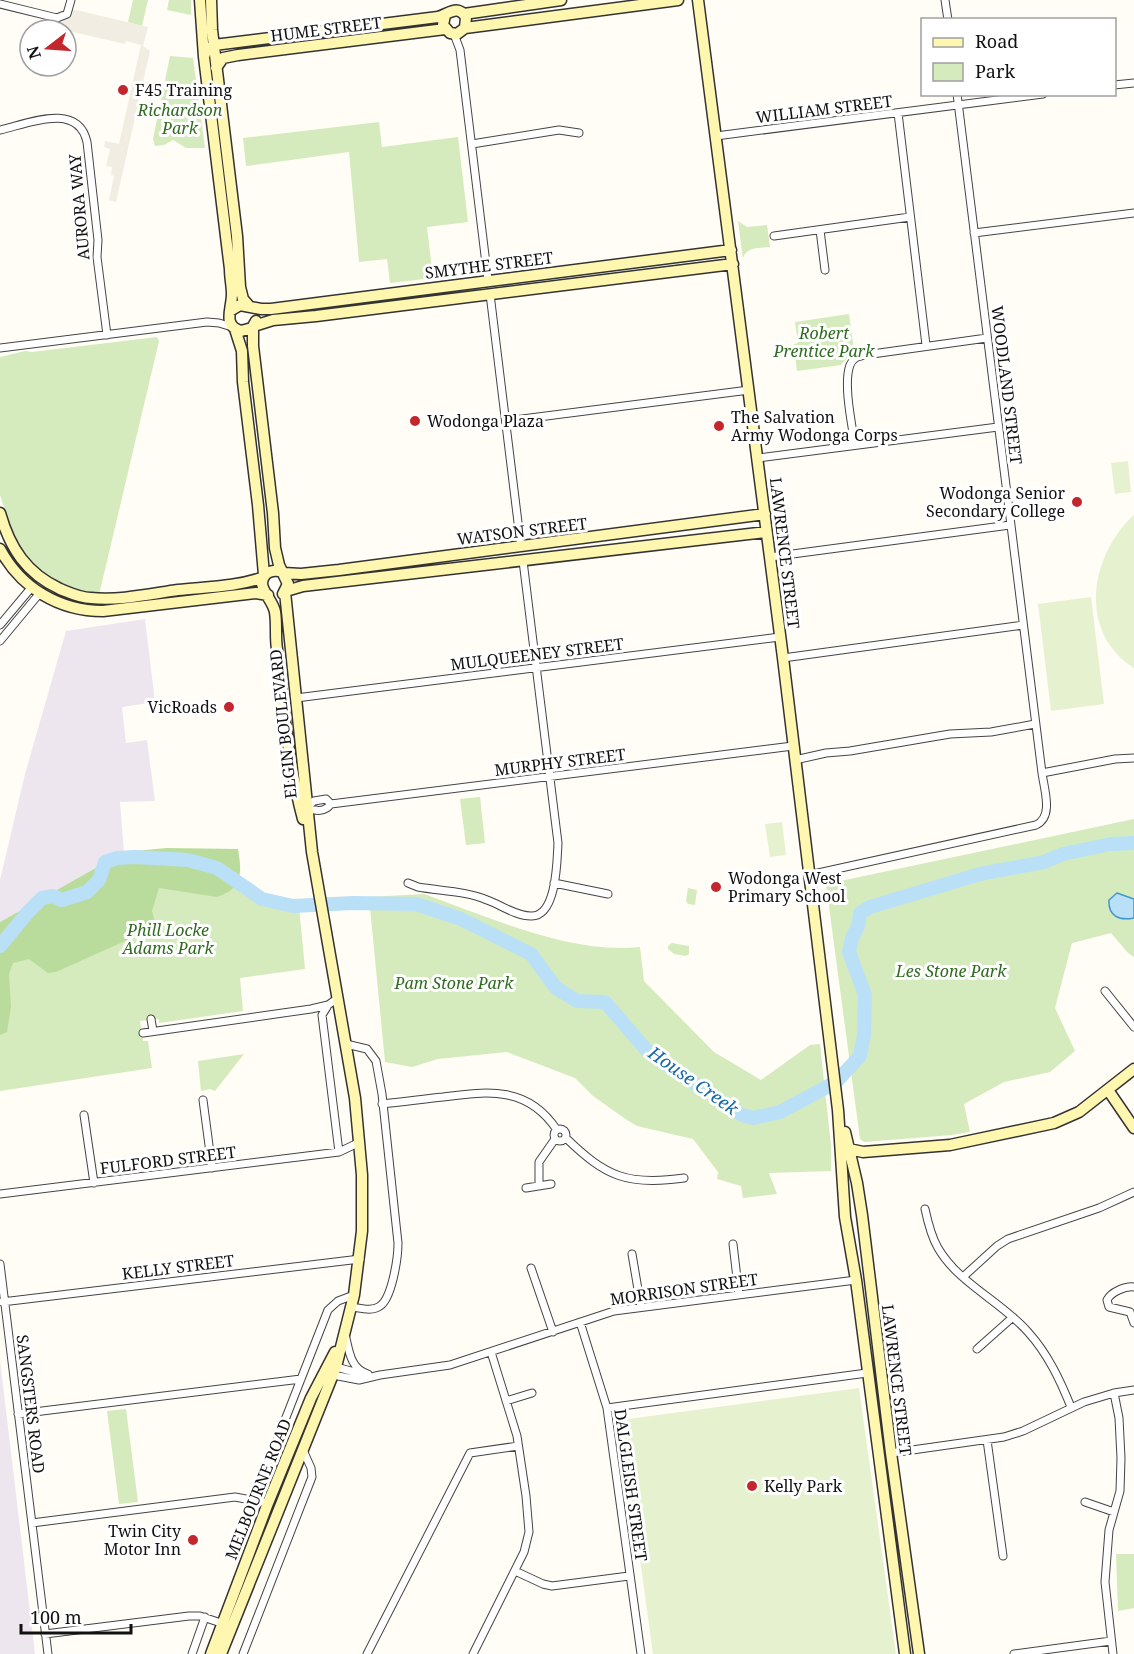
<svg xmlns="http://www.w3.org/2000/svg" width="1134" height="1654" font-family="'Noto Serif',serif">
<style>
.industrial{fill:#eee6ef}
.green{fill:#d5ebbd}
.forest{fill:#b9dc9c}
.pitch{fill:#e6f2cf}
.plaza{fill:#f1ede2}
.water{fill:#b9e0f7;stroke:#3f96cf;stroke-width:1.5}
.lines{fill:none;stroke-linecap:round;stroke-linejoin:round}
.river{stroke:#b9e0f7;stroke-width:14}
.street-casing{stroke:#444;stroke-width:9}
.secondary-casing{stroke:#333;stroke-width:13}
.street{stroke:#fff;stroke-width:7}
.secondary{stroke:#fff6b0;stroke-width:10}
.poi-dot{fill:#c4262e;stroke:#fff;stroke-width:2}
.labels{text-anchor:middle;stroke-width:6;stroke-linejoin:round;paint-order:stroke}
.street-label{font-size:16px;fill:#111;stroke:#fff}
.poi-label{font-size:16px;fill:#111;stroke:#fff;text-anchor:start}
.park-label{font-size:16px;font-style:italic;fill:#2f6b1f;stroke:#fff}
.water-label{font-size:18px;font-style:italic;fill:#1768a6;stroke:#fff}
</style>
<rect width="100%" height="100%" fill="#fffdf5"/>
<!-- industrial -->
<path class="industrial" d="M145,619L155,702L122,707L126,743L147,740L155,801L120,802L124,852L0,922V880L25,774L66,631Z
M0,1360L35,1654H0Z"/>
<!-- green -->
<path class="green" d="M133,0H148L142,26L128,22Z
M169,0H191V15L167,10Z
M170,56L193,58L205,148H186L173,140L164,145L155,146L153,139Z
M379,122L382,147L458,137L468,222L427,227L433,278L390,283L387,259L359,262L349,152L246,166L243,138Z
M738,221L747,227L767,225L770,247C759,248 745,247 743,259Z
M849,314L854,350L841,365L797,371L794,344L798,343L795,322Z
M157,337L159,341L99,595L78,591L56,582L40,571L20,549L11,529L0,495V357L25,351L32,352Z
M480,797L485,843L466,845L460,799Z
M1134,819V957L1128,953L1111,933L1072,943L1055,1008L1075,1051L1050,1072L1004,1082L964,1104L970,1132L952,1135L864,1142L860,1139L826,884Z
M117,858L231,879L262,899L299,906L305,969L240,978L243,1011L159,1023V1019L140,1021L143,1041H148L152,1068L0,1091V965L28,912L42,898L53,896L101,870L105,862Z
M688,888L697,890L695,905L688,904L686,901Z
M424,894C489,917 571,955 640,947L644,981L714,1052L761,1080L810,1045L820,1044L831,1146V1171L769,1173L777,1194L743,1198L741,1186L717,1179L718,1172L693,1139L637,1126L624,1118L593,1096L575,1078L507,1052L438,1059L412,1067L385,1062L369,897Z
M672,943L689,946V954L686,956L674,954L668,949V946Z
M244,1054L215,1091L210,1089L201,1091L198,1061Z
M126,1409L138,1502L119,1504L107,1411Z
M1116,1554H1134V1608L1118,1611Z"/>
<!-- forest -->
<path class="forest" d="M167,848L238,849C242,872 243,889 217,897L159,888L152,911L156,927L56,972L48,973L29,959L13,963L9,974L11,1007L7,1032L0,1035V922L124,852Z"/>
<!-- pitch -->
<path class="pitch" d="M1128,461L1131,492L1115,494L1111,463Z
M1134,515V668C1077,632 1090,555 1134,515Z
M1091,597L1104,704L1051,711L1038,604Z
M782,822L786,855L770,857L765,824Z
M859,1388L896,1654H653L621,1420Z"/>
<!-- plaza -->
<path class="plaza" d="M72,9L148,27L143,46L150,51L116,202L109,200L114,176L111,175L112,167L106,166L110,149L104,147L105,141L119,144L141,45L126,41L125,44L60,29L62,22L70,16Z"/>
<!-- water -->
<path class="water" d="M1117,893L1134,899V918C1119,921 1108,916 1109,900Z"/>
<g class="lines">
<!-- river -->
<path class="river" d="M0,946L28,912L42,898L53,896L62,900L87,892L99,880L105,862L117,858L135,857L188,860L217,868L262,899L293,906L353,903L416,904L461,919L531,954L556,988L577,1001L605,1002L650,1054L742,1115L753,1118L780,1112L836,1082L860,1056L864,1035L865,995L849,952L852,938L858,926L860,913L870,907L980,874L1044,862L1063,854L1111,844L1134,843"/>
<!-- street casing -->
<g class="street-casing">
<path id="street" d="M945,0L948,20
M0,4L57,18L67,14L71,0
M454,34L460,50L488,280
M1114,85L1134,83
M898,113L926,345
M0,130C27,124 78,101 87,142L98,240L97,257L107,335
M716,136L1043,94
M472,144L559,130L579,133
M820,230L825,270
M974,233L1134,213
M774,236L910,217
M490,294L521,547
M0,348L207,322L219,323L232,327
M507,421L749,390
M855,445C852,425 843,384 850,365C853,358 858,356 865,355L987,338
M758,458L998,427
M770,557L1010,525
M0,625L31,588
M0,641L39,594
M783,658L1023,625
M296,698L780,637
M795,760L826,753L850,751L950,734L991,732L1035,724
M1042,773L1115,759L1134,758
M331,804L326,799L314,801L307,807C316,812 325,812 331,804L793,746
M809,875L1036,825C1054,817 1044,789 1042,773L957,94
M408,883L418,887C441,891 466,891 487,900C501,905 516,916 531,916C557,917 557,860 558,843L523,561
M554,883L608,894
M1105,991L1134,1027
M327,1007L322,1015L339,1152
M151,1019L153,1031
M143,1033L311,1009L328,1005L338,998
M346,1044L367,1049L376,1061L382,1094L398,1243C398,1258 392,1298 380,1306C372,1312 360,1308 351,1307
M203,1100L212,1168
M382,1104C403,1102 423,1099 443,1097C489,1091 528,1086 557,1130
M84,1115L94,1183
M554 1135a6 6 0 1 1 12 0a6 6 0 1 1-12 0Z
M566,1138C606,1177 628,1186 684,1178
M539,1186V1162L555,1139
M526,1188L551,1184
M0,1194L339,1152L360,1142
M925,1209C928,1223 931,1236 938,1248C959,1284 1001,1301 1028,1332C1048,1354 1060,1380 1071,1407
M733,1244L739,1295
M632,1254L641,1307
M0,1264L48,1654
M531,1268L553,1332
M963,1277L997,1246L1008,1239L1099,1208L1134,1192
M2,1302L360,1259
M1130,1312L1109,1307L1107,1300C1111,1292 1125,1286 1134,1287
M1130,1312L1134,1323
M580,1322L607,1408L641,1654
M345,1334C349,1350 350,1369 368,1374
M977,1349L1013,1317
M336,1367L362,1374
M333,1375L359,1380L380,1375L450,1365L614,1311L856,1280
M506,1401L532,1393
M607,1408L867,1373
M18,1414L301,1379
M987,1440L1003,1556
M891,1453L1004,1437L1023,1431L1084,1402L1114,1393L1134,1390
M254,1499L328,1310L338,1301L354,1295
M1085,1502L1114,1512
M32,1523L235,1497L268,1503
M515,1571L543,1584L552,1586L629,1576
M45,1634L189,1616H200L221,1623
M192,1654L205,1617
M243,1654L312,1477L311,1468L303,1450
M367,1654L470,1453L518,1446
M473,1654L524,1552L529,1532L526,1496L517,1436L491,1352
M1014,1654L1111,1641
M1113,1654L1105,1582L1109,1530L1120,1491L1121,1458L1119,1418L1114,1393"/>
</g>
<!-- secondary casing -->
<g class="secondary-casing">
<path id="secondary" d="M200,0L204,57L230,269C230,278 232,286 232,294C232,309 222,326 241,331L252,328L256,321
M211,0L212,30L237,236L240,287L243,299L250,307
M698,0L783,658L838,1110L845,1217L856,1280L905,1654
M464,14L561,0
M465,28L678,0
M204,57L206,51L214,45L438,17C449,14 457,4 466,17L465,28L457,34L450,33L443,25L445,15
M216,68L223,58L238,55L445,29
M230,311L240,305L261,309H271L731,250
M254,326L273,320L316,316L733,264
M253,327V346L273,513L275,548L279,565L288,584L283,594
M235,329L242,351L243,382L258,505L264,575
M0,513C10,548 26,573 60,589C70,593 80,598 91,598C119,601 150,594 178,590C206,587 237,587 264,577
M0,549C21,588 59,611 103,611L256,593L268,595
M283,572C274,569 263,571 262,583C262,592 273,601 275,612C277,624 275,637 277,649C283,706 288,763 303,819
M284,573L301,574L339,570L765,514
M286,591L303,586L766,532
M1108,1090L1134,1128
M845,1132L857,1183L862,1215L891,1453L919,1654
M846,1151L849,1149L863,1152L950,1145L1054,1123L1079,1112L1134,1069
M211,1654L268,1503L311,1398L335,1352
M221,1654L336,1367L354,1295L362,1231V1175L355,1098L312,852L285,592"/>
</g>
<!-- street -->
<use href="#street" class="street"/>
<!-- secondary -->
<use href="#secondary" class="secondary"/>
</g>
<!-- markers -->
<g class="poi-dot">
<circle cx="123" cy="90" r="6"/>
<circle cx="415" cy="421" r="6"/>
<circle cx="719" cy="426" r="6"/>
<circle cx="1077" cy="502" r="6"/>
<circle cx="229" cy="707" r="6"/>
<circle cx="716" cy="887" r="6"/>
<circle cx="752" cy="1486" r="6"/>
<circle cx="193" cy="1540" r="6"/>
</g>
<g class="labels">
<!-- street labels -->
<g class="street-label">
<text transform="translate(326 29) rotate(-7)" y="6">HUME STREET</text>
<text transform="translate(824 109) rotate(-7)" y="6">WILLIAM STREET</text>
<text transform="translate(79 207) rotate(-95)" y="6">AURORA WAY</text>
<text transform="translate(489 265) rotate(-7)" y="6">SMYTHE STREET</text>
<text transform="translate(1007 385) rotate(83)" y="6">WOODLAND STREET</text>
<text transform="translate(522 531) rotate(-7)" y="6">WATSON STREET</text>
<text transform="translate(785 553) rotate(83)" y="6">LAWRENCE STREET</text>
<text transform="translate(537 654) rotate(-7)" y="6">MULQUEENEY STREET</text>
<text transform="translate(283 724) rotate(-96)" y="6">ELGIN BOULEVARD</text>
<text transform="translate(560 762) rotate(-7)" y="6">MURPHY STREET</text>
<text transform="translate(168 1160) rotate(-7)" y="6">FULFORD STREET</text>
<text transform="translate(178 1267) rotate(-7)" y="6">KELLY STREET</text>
<text transform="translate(684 1289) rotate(-8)" y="6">MORRISON STREET</text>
<text transform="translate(897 1380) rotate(83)" y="6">LAWRENCE STREET</text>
<text transform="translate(31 1404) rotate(83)" y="6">SANGSTERS ROAD</text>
<text transform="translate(631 1485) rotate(82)" y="6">DALGLEISH STREET</text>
<text transform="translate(258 1489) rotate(-68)" y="6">MELBOURNE ROAD</text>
</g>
<!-- poi labels -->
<g class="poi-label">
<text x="135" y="96">F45 Training</text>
<text x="731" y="423">The Salvation<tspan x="731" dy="18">Army Wodonga Corps</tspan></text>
<text x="427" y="427">Wodonga Plaza</text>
<text x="1065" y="499" text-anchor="end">Wodonga Senior<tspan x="1065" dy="18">Secondary College</tspan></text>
<text x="217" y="713" text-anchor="end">VicRoads</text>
<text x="728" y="884">Wodonga West<tspan x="728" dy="18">Primary School</tspan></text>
<text x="764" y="1492">Kelly Park</text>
<text x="181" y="1537" text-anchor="end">Twin City<tspan x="181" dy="18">Motor Inn</tspan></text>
</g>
<!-- park labels -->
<g class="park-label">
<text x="180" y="116">Richardson<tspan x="180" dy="18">Park</tspan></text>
<text x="824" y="339">Robert<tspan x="824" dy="18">Prentice Park</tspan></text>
<text x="168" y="936">Phill Locke<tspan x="168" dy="18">Adams Park</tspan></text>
<text x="951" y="977">Les Stone Park</text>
<text x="454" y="989">Pam Stone Park</text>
</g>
<!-- water labels -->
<g class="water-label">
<text transform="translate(693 1081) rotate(35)" y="6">House Creek</text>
</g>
</g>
<!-- legend -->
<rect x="921" y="18" width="195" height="78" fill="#ffffff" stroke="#a0a0a0" stroke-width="1.5"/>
<rect x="933" y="38" width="30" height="9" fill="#fff6b0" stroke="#a0a0a0" stroke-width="1.5"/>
<text x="975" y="48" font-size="18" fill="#111111">Road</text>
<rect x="933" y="63" width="30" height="18" fill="#d5ebbd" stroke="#a0a0a0" stroke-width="1.5"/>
<text x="975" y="78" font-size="18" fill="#111111">Park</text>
<!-- north arrow -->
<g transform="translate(48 48) rotate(253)"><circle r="28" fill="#ffffff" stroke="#a0a0a0" stroke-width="1.5"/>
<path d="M0-4.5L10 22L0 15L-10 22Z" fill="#c4262e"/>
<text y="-9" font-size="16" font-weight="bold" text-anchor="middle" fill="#111111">N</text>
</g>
<!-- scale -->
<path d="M21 1624v9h110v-9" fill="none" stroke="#111111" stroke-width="3"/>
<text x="30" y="1624" font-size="18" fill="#111111" stroke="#ffffff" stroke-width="4.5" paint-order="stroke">100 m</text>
</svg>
